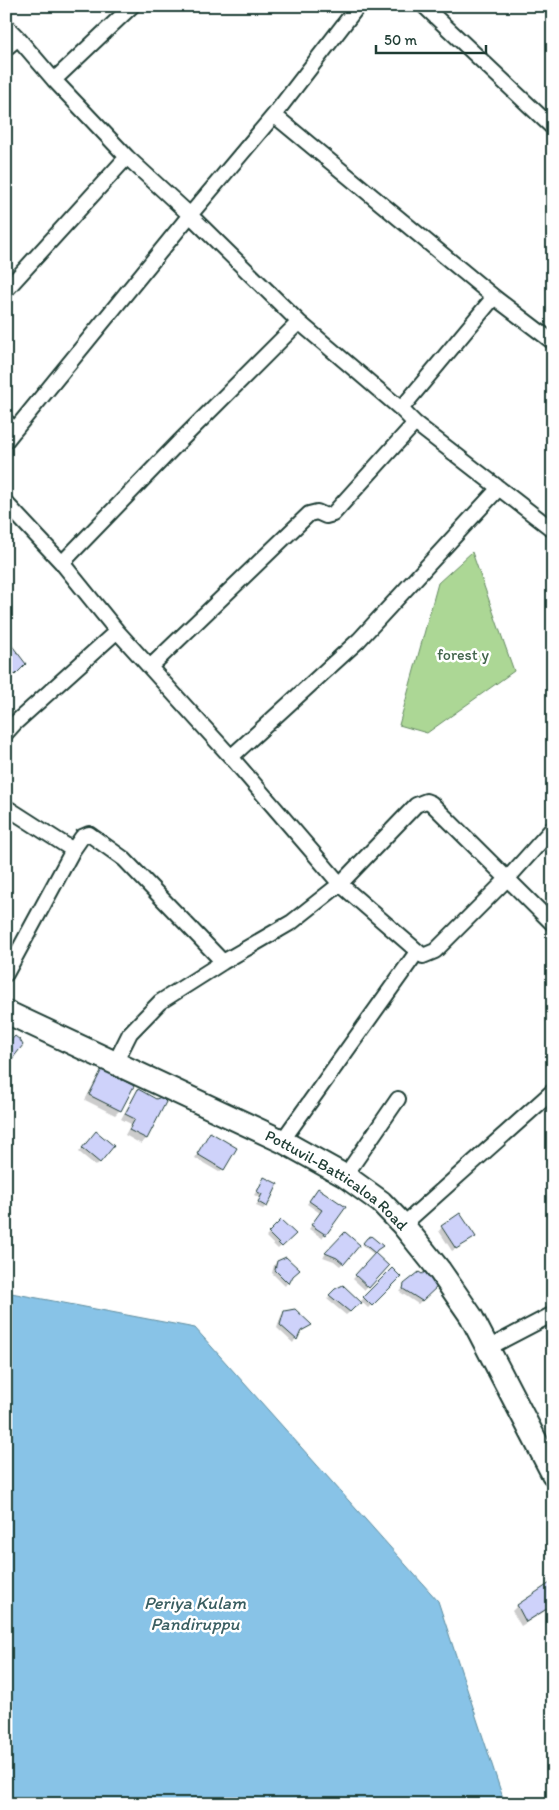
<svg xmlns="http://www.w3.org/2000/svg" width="559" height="1810" font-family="Itim,sans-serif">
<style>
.green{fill:#acd795;stroke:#668a64}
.water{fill:#88c3e7;stroke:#5e8d9f}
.shadow{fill:#0003}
.building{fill:#ced2fa;stroke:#1f3d34}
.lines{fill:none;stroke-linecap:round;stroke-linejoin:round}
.minor-casing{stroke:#1f3d34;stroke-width:18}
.trunk-casing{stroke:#1f3d34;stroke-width:26}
.minor{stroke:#fff;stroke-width:14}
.trunk{stroke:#fff;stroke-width:22}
.labels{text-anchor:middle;stroke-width:5;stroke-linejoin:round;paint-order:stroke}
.park-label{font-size:16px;fill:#42644c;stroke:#fff}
.street-label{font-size:16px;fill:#1f3d34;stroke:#fff}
.water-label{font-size:18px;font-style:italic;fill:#395e61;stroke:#fff}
</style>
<rect width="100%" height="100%" fill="#fff"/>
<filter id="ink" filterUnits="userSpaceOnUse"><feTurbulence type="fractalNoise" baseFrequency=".02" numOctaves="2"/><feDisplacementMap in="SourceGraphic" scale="10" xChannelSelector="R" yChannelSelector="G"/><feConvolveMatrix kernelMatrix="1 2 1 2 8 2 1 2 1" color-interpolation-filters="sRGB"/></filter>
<g filter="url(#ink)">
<!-- green -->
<path class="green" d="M472,552L514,671L427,733L399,725L438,583Z"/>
<!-- water -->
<path class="water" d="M6,1292L195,1328L438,1601L505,1804H6Z"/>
<!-- shadow -->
<path class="shadow" d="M6,648L25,664L11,677L6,673Z
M102,1071L120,1110L115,1115L85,1100L98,1076Z
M139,1091L156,1100L165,1102L146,1139L141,1144L125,1135L131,1124L121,1119L134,1096Z
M93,1135L113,1146L96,1166L79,1152Z
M207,1137L223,1169L219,1172L195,1158Z
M264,1179L266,1206L263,1209L256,1206L260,1198L254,1195Z
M315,1193L344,1208L322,1238L309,1229L320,1213L307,1204Z
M281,1222L294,1234L278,1249L266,1237Z
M442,1227L474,1237L452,1251L439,1231Z
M345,1233L359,1246L340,1266L334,1261L323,1257Z
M367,1239L375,1250L374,1253L388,1266L365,1290L353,1279L375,1255L362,1245Z
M277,1262L292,1276L285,1286L272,1273L274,1265Z
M392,1270L399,1277L368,1308L362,1302L346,1315L327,1299L336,1290L360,1302Z
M405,1285L437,1286L418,1304L400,1292Z
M285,1312L310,1325L299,1333L293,1343L277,1328L281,1316Z
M553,1583V1606L521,1626L512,1611L517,1606Z"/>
<!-- building -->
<path class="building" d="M10,643L26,664L15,675L6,667V646Z
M15,1036L20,1040L23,1045L9,1063L6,1060V1046Z
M102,1069L134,1086L121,1111L89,1095Z
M138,1089L156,1099L161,1097L166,1102L147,1139L129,1130L135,1119L125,1114Z
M96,1131L114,1146L100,1163L82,1148Z
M210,1132L237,1148L224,1170L197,1154Z
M264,1177L278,1184L267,1207L258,1202L262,1194L257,1192Z
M318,1188L346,1207L326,1235L311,1225L322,1210L309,1201Z
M460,1213L476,1237L456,1249L441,1226Z
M281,1220L296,1234L282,1247L268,1233Z
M345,1232L360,1245L344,1264L337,1258L325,1253Z
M371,1236L383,1246L377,1250L375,1253L363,1243L367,1238Z
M375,1253L389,1266L369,1288L355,1275Z
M286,1257L300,1270L293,1276L289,1284L275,1270L277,1261Z
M392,1268L401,1277L372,1306L363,1297Z
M419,1272L422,1274L425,1272L438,1286L422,1301L403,1289L404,1284Z
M343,1285L362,1303L355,1307L350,1312L329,1295L335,1289Z
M295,1309L312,1325L301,1331L297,1340L280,1325L284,1311Z
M553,1581V1605L526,1622L517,1605Z"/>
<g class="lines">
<!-- minor casing -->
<g class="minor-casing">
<path id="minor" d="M358,6L274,115L190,215L299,322L401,409L415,423L553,530
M424,6L553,128
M6,26L18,38L6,48
M18,38L54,80L127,157
M54,80L132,6
M274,115L494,297L553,342
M6,290L127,157L190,215L14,431L6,421
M401,409L494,297
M6,441L14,431
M6,503L62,563L117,631L231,757L340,884L423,956L435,951L508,878L553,828
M62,563L179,442L299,322
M150,667L309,514L317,512L326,516L333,514L415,423
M6,733L15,723L117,631
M231,757L359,640L499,488
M6,807L73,850
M6,974L73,850L82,837L89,834L124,859L223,962
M115,1063L130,1033L160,1002L223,962L292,922L340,884L416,805L426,801L431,803L553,924
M282,1141L417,952
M345,1176L398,1099
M403,1225L553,1091
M488,1348L553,1314"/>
</g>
<!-- trunk casing -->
<g class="trunk-casing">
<g id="trunk">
<path id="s1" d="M6,1012L282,1141L345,1176L381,1202L403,1225L440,1271L471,1316L553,1474"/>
</g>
</g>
<!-- minor -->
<use href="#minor" class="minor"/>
<!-- trunk -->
<use href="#trunk" class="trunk"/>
</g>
</g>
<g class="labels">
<!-- park labels -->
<g class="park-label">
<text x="463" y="660">forest y</text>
</g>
<!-- street labels -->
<g class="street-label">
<text dy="6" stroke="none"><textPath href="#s1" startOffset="372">Pottuvil-Batticaloa Road</textPath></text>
</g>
<!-- water labels -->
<g class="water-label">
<text x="195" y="1609">Periya Kulam<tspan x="195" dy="21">Pandiruppu</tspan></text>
</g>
</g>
<!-- margin -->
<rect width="559" height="1810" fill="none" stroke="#fff" stroke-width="25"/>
<rect x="12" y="12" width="534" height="1785" fill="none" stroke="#1f3d34" stroke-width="2" filter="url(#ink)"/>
<!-- scale -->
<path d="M376 45v8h110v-8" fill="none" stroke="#1f3d34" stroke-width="2.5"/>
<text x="384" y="45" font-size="15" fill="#1f3d34" stroke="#ffffff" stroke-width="4" paint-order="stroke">50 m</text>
</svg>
